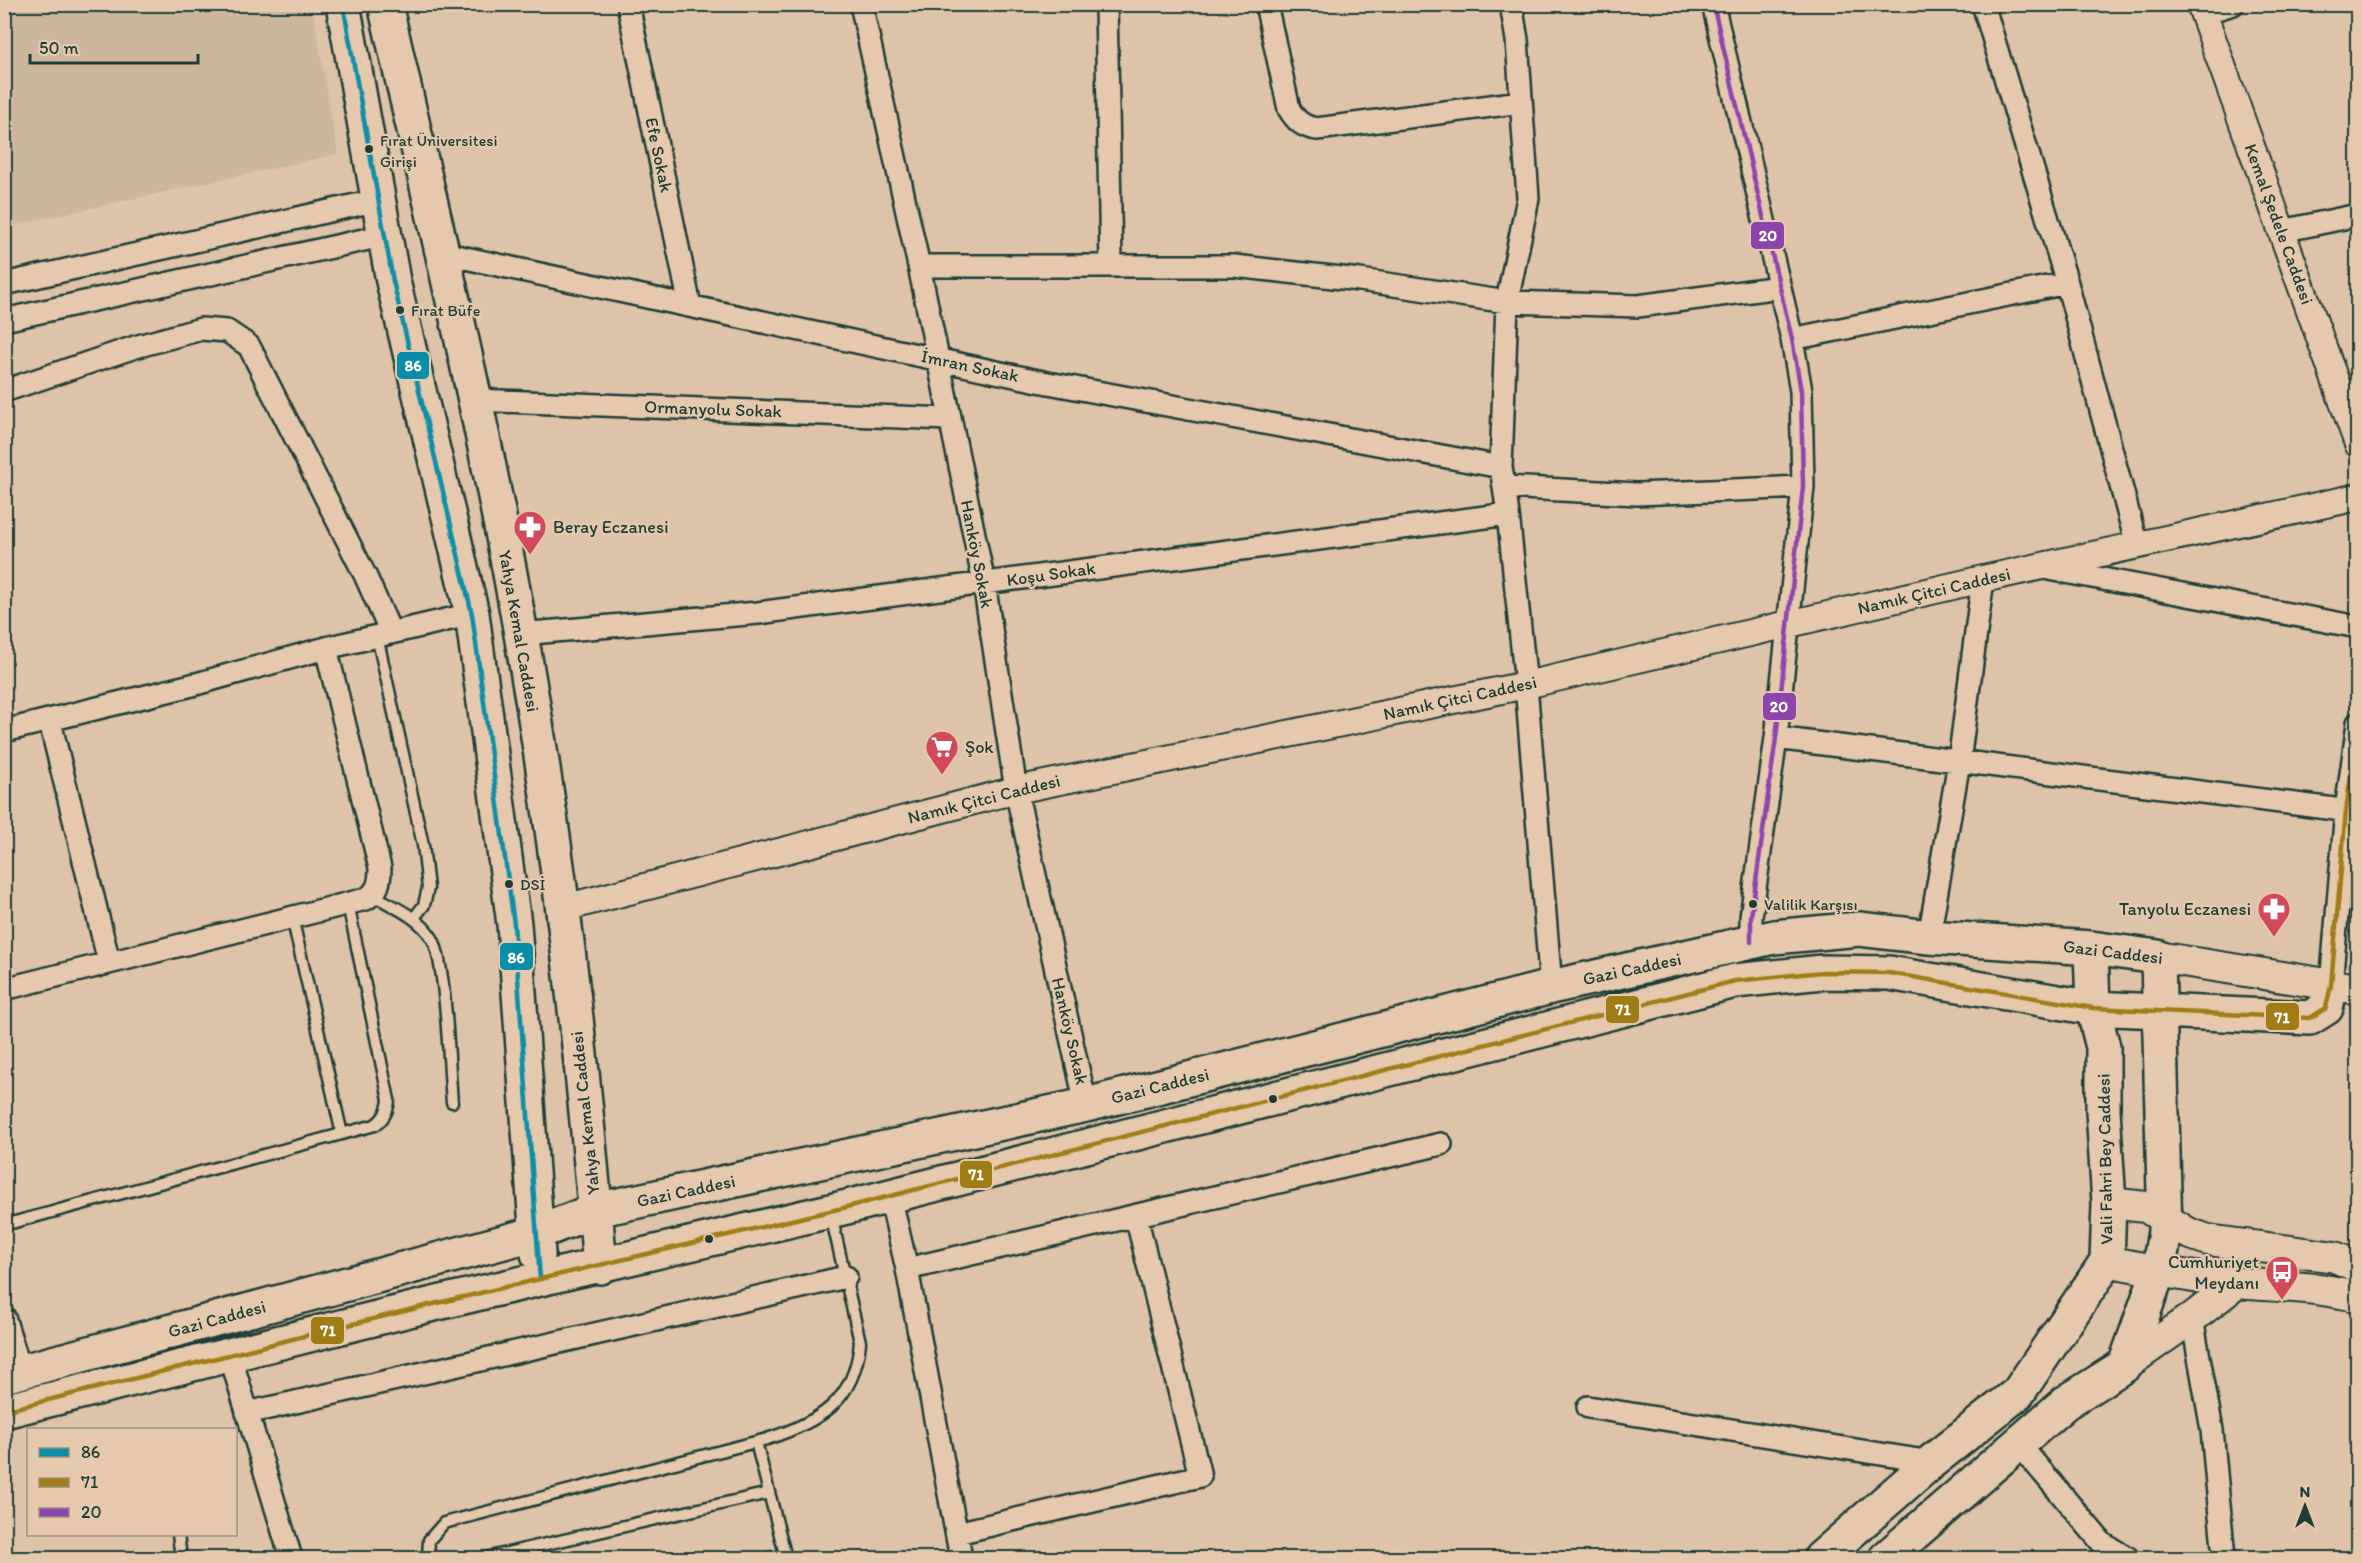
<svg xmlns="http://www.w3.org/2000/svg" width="2362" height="1563" font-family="Itim,sans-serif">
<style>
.built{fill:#ccb79d}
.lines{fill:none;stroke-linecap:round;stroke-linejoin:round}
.service-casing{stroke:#1f3d34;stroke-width:15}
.minor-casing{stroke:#1f3d34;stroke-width:26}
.tertiary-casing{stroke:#1f3d34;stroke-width:30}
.secondary-casing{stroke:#1f3d34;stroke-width:34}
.primary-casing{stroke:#1f3d34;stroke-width:38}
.service{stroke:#e6c9ad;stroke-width:10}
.minor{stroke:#e6c9ad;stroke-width:21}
.tertiary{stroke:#e6c9ad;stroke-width:26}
.secondary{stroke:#e6c9ad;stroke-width:30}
.primary{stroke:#e6c9ad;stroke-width:33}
.bus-1-casing{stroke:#e6c9ad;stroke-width:9}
.bus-2-casing{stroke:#e6c9ad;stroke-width:9}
.bus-3-casing{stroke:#e6c9ad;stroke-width:9}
.bus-1{stroke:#088ea8;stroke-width:4.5}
.bus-2{stroke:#a17c15;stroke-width:4.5}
.bus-3{stroke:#8e44ad;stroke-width:4.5}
.bus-dot{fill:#1f3d34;stroke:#e6c9ad;stroke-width:2}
.labels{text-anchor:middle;stroke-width:4.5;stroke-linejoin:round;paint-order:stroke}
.bus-label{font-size:16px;fill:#1f3d34;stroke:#e6c9ad;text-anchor:start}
.street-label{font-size:18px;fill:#1f3d34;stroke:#e6c9ad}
.poi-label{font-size:18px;fill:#1f3d34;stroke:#e6c9ad;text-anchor:start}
.line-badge{stroke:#e6c9ad;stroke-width:2}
.badge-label{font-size:16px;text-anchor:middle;font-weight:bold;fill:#fff}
</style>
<rect width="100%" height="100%" fill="#dec3a8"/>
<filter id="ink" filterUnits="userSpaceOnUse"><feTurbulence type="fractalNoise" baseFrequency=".0167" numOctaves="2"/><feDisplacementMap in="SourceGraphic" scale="12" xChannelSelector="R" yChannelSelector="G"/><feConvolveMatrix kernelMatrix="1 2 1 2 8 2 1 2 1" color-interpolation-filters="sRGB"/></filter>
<g filter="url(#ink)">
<!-- built -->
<path class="built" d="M4,5H312L338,154L5,227Z"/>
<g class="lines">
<!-- service casing -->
<g class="service-casing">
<path id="service" d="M377,636L423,845L428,888L424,905L414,918
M373,895C394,907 419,917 432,938C446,960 449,1070 452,1102
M292,917L342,1134
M4,1225L375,1125C384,1119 388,1111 389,1100L348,904
M756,1442L786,1558
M178,1534L181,1558
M428,1558L429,1540L444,1523L767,1439C819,1422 855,1402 860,1342L831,1215
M485,1558L769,1493
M769,1558L785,1555"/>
</g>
<!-- minor casing -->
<g class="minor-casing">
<path id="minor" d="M628,4L690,306
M861,4L919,266L984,583L1016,790L1086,1105
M1106,4L1111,264
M1266,4L1289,109C1296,121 1303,127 1317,129L1521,102
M1511,4L1517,40L1528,198L1507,302L1501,467L1508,514L1526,685L1551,987
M1713,4L1792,339L1801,391L1803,487L1776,738L1751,917V942
M1983,4L2067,283L2137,546
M2204,13L2233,4
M2282,231L2358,215
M442,253L1043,382L1501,467
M919,266H1234L1360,280L1507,302L1638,306L1780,287
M4,284L378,200
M4,320L386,235
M1792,339L2067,283
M4,391L135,347L201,329L227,331L249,346L365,575L391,633
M476,400L949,419
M1505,487L1637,494L1803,487
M2044,568L2358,627
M521,634L758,613L1508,514
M50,722L109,962
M4,731L196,684L326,648L472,614
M1776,738L2358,812
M1929,937L1959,762L1983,579
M2331,985L2346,810L2358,723
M4,989L366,899C378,892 380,882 380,868L326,648
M890,1196L907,1269L961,1558
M907,1269L1441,1144
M4,1317L21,1372
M2192,1318L2212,1430L2224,1558
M230,1355L291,1558
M1588,1407L1931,1462
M247,1413L846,1277
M2018,1443L2103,1544L2128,1558
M957,1533L1200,1476L1136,1216"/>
</g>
<!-- tertiary casing -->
<g class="tertiary-casing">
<path id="tertiary" d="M2200,4L2358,444
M564,908L1016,790L1526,685L1983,579L2358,497"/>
</g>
<!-- secondary casing -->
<g class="secondary-casing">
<path id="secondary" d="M2158,957L2358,989
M2109,1203L2146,1207L2188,1233L2208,1240L2335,1257L2358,1267
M2107,1261C2151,1270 2194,1278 2239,1283C2279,1287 2319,1286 2358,1297
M2125,1365L2192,1318L2237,1283"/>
</g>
<!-- primary casing -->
<g class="primary-casing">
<path id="primary" d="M343,4L393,281L472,614L514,924L538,1254
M385,4C433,214 484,423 521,634C558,844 583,1055 600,1267
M4,1376L537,1233L596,1210L1086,1105L1551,987L1774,937L1859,929L1929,937L2091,948L2158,957L2165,1232L2158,1272L2125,1365L2065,1403L1886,1558
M4,1411L425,1306L847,1207L1735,981L1822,972L1889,973L2093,1008L2310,1018L2326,1008L2331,985
M1821,1558L1931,1462L2018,1393L2107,1261L2109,1203L2103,1110V1047L2093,1008L2091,948"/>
</g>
<!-- service -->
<use href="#service" class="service"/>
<!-- minor -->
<use href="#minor" class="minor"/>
<!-- tertiary -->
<use href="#tertiary" class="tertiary"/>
<!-- secondary -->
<use href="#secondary" class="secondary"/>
<!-- primary -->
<use href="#primary" class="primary"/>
<!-- bus-1 casing -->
<g class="bus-1-casing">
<path id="bus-1" d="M343,4L393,281L472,614L514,924L540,1279"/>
</g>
<!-- bus-2 casing -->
<g class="bus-2-casing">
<path id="bus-2" d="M4,1411L425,1306L847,1207L1735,981L1822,972L1889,973L2093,1008L2310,1018L2326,1008L2331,985L2346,810L2358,723"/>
</g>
<!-- bus-3 casing -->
<g class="bus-3-casing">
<path id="bus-3" d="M1713,4L1792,339L1801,391L1803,487L1776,738L1751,917V942"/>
</g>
<!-- bus-1 -->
<use href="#bus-1" class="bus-1"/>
<!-- bus-2 -->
<use href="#bus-2" class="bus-2"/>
<!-- bus-3 -->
<use href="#bus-3" class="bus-3"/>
</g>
</g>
<!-- icons -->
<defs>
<g id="pharmacy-pin" transform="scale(1.725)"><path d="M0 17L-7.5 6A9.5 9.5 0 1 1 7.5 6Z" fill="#d1495b" stroke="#e6c9ad"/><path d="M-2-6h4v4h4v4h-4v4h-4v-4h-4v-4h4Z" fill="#fff"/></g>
<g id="supermarket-pin" transform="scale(1.725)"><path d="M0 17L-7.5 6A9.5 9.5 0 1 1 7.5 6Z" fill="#d1495b" stroke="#e6c9ad"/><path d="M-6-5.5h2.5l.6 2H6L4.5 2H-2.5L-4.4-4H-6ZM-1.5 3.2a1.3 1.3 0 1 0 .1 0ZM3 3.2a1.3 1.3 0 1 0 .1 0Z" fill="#fff"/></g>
<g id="bus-pin" transform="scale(1.725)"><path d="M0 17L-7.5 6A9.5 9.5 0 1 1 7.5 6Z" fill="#d1495b" stroke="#e6c9ad"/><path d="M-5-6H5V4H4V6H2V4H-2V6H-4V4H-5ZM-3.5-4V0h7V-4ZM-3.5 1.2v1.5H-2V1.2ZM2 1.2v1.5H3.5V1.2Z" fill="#fff"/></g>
</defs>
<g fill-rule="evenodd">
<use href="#pharmacy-pin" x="530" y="527"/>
<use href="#supermarket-pin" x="942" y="747"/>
<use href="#pharmacy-pin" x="2274" y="909"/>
<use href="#bus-pin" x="2282" y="1272"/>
</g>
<!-- markers -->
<g class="bus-dot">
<circle cx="369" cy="149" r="5"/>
<circle cx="400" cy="310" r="5"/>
<circle cx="509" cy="884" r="5"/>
<circle cx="1753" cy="904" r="5"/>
<circle cx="1273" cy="1099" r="5"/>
<circle cx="709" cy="1239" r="5"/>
</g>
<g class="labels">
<!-- bus labels -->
<g class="bus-label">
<text x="380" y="146">Fırat Üniversitesi<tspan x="380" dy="21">Girişi</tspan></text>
<text x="411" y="316">Fırat Büfe</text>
<text x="520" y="890">DSİ</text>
<text x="1764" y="910">Valilik Karşısı</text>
</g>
<!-- street labels -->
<g class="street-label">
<text transform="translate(659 155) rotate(78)" y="6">Efe Sokak</text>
<text transform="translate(2279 224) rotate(70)" y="6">Kemal Şedele Caddesi</text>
<text transform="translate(970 366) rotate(12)" y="6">İmran Sokak</text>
<text transform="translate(713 409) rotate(2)" y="6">Ormanyolu Sokak</text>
<text transform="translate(977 554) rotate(79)" y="6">Hanköy Sokak</text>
<text transform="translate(1051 574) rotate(-8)" y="6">Koşu Sokak</text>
<text transform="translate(1934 591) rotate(-13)" y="6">Namık Çitci Caddesi</text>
<text transform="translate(519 631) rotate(80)" y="6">Yahya Kemal Caddesi</text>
<text transform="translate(1460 698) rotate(-12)" y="6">Namık Çitci Caddesi</text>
<text transform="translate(984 799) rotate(-14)" y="6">Namık Çitci Caddesi</text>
<text transform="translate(2113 952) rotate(7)" y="6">Gazi Caddesi</text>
<text transform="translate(1632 969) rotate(-12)" y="6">Gazi Caddesi</text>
<text transform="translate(1070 1031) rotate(77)" y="6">Hanköy Sokak</text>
<text transform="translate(1160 1086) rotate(-14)" y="6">Gazi Caddesi</text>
<text transform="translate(585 1113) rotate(-96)" y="6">Yahya Kemal Caddesi</text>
<text transform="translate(2105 1159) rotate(-91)" y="6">Vali Fahri Bey Caddesi</text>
<text transform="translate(686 1191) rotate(-12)" y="6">Gazi Caddesi</text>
<text transform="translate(217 1319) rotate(-15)" y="6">Gazi Caddesi</text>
</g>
<!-- poi labels -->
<g class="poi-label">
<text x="553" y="533">Beray Eczanesi</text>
<text x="965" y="753">Şok</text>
<text x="2251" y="915" text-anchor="end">Tanyolu Eczanesi</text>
<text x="2259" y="1268" text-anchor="end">Cumhuriyet<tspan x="2259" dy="21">Meydanı</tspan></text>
</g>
</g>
<g class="line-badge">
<rect x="1750" y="221" width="35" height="29" rx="6" fill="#8e44ad"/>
<rect x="396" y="351" width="34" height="29" rx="6" fill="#088ea8"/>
<rect x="1762" y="692" width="35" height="29" rx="6" fill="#8e44ad"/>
<rect x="499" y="942" width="35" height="29" rx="6" fill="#088ea8"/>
<rect x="1605" y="995" width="35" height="29" rx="6" fill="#a17c15"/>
<rect x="2265" y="1002" width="35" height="29" rx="6" fill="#a17c15"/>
<rect x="959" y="1160" width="34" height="29" rx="6" fill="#a17c15"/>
<rect x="310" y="1316" width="35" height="29" rx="6" fill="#a17c15"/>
</g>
<g class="badge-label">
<text x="1768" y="241">20</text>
<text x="413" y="371">86</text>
<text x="1779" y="712">20</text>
<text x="516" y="963">86</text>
<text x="1623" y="1015">71</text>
<text x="2282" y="1023">71</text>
<text x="976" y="1180">71</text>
<text x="328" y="1336">71</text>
</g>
<!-- margin -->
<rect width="2362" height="1563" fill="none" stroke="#e6c9ad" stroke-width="24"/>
<rect x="12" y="12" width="2338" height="1539" fill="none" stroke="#1f3d34" stroke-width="2" filter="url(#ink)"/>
<!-- legend -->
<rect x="27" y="1428" width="210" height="108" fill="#e6c9ad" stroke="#96917d" stroke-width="1.5"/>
<rect x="39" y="1448" width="30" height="9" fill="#088ea8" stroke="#96917d" stroke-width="1.5"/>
<text x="81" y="1458" font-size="18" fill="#1f3d34">86</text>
<rect x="39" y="1478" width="30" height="9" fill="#a17c15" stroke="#96917d" stroke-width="1.5"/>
<text x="81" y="1488" font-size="18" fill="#1f3d34">71</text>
<rect x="39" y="1508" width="30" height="9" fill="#8e44ad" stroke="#96917d" stroke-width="1.5"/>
<text x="81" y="1518" font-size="18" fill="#1f3d34">20</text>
<!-- north arrow -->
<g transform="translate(2305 1506)" stroke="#e6c9ad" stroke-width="4.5" paint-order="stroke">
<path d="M0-4.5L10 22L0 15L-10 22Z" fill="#1f3d34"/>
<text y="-9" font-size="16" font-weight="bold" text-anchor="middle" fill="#1f3d34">N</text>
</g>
<!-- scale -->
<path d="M30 54v9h168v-9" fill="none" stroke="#1f3d34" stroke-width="3"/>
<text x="39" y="54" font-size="18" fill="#1f3d34" stroke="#e6c9ad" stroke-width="4.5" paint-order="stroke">50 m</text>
</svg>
